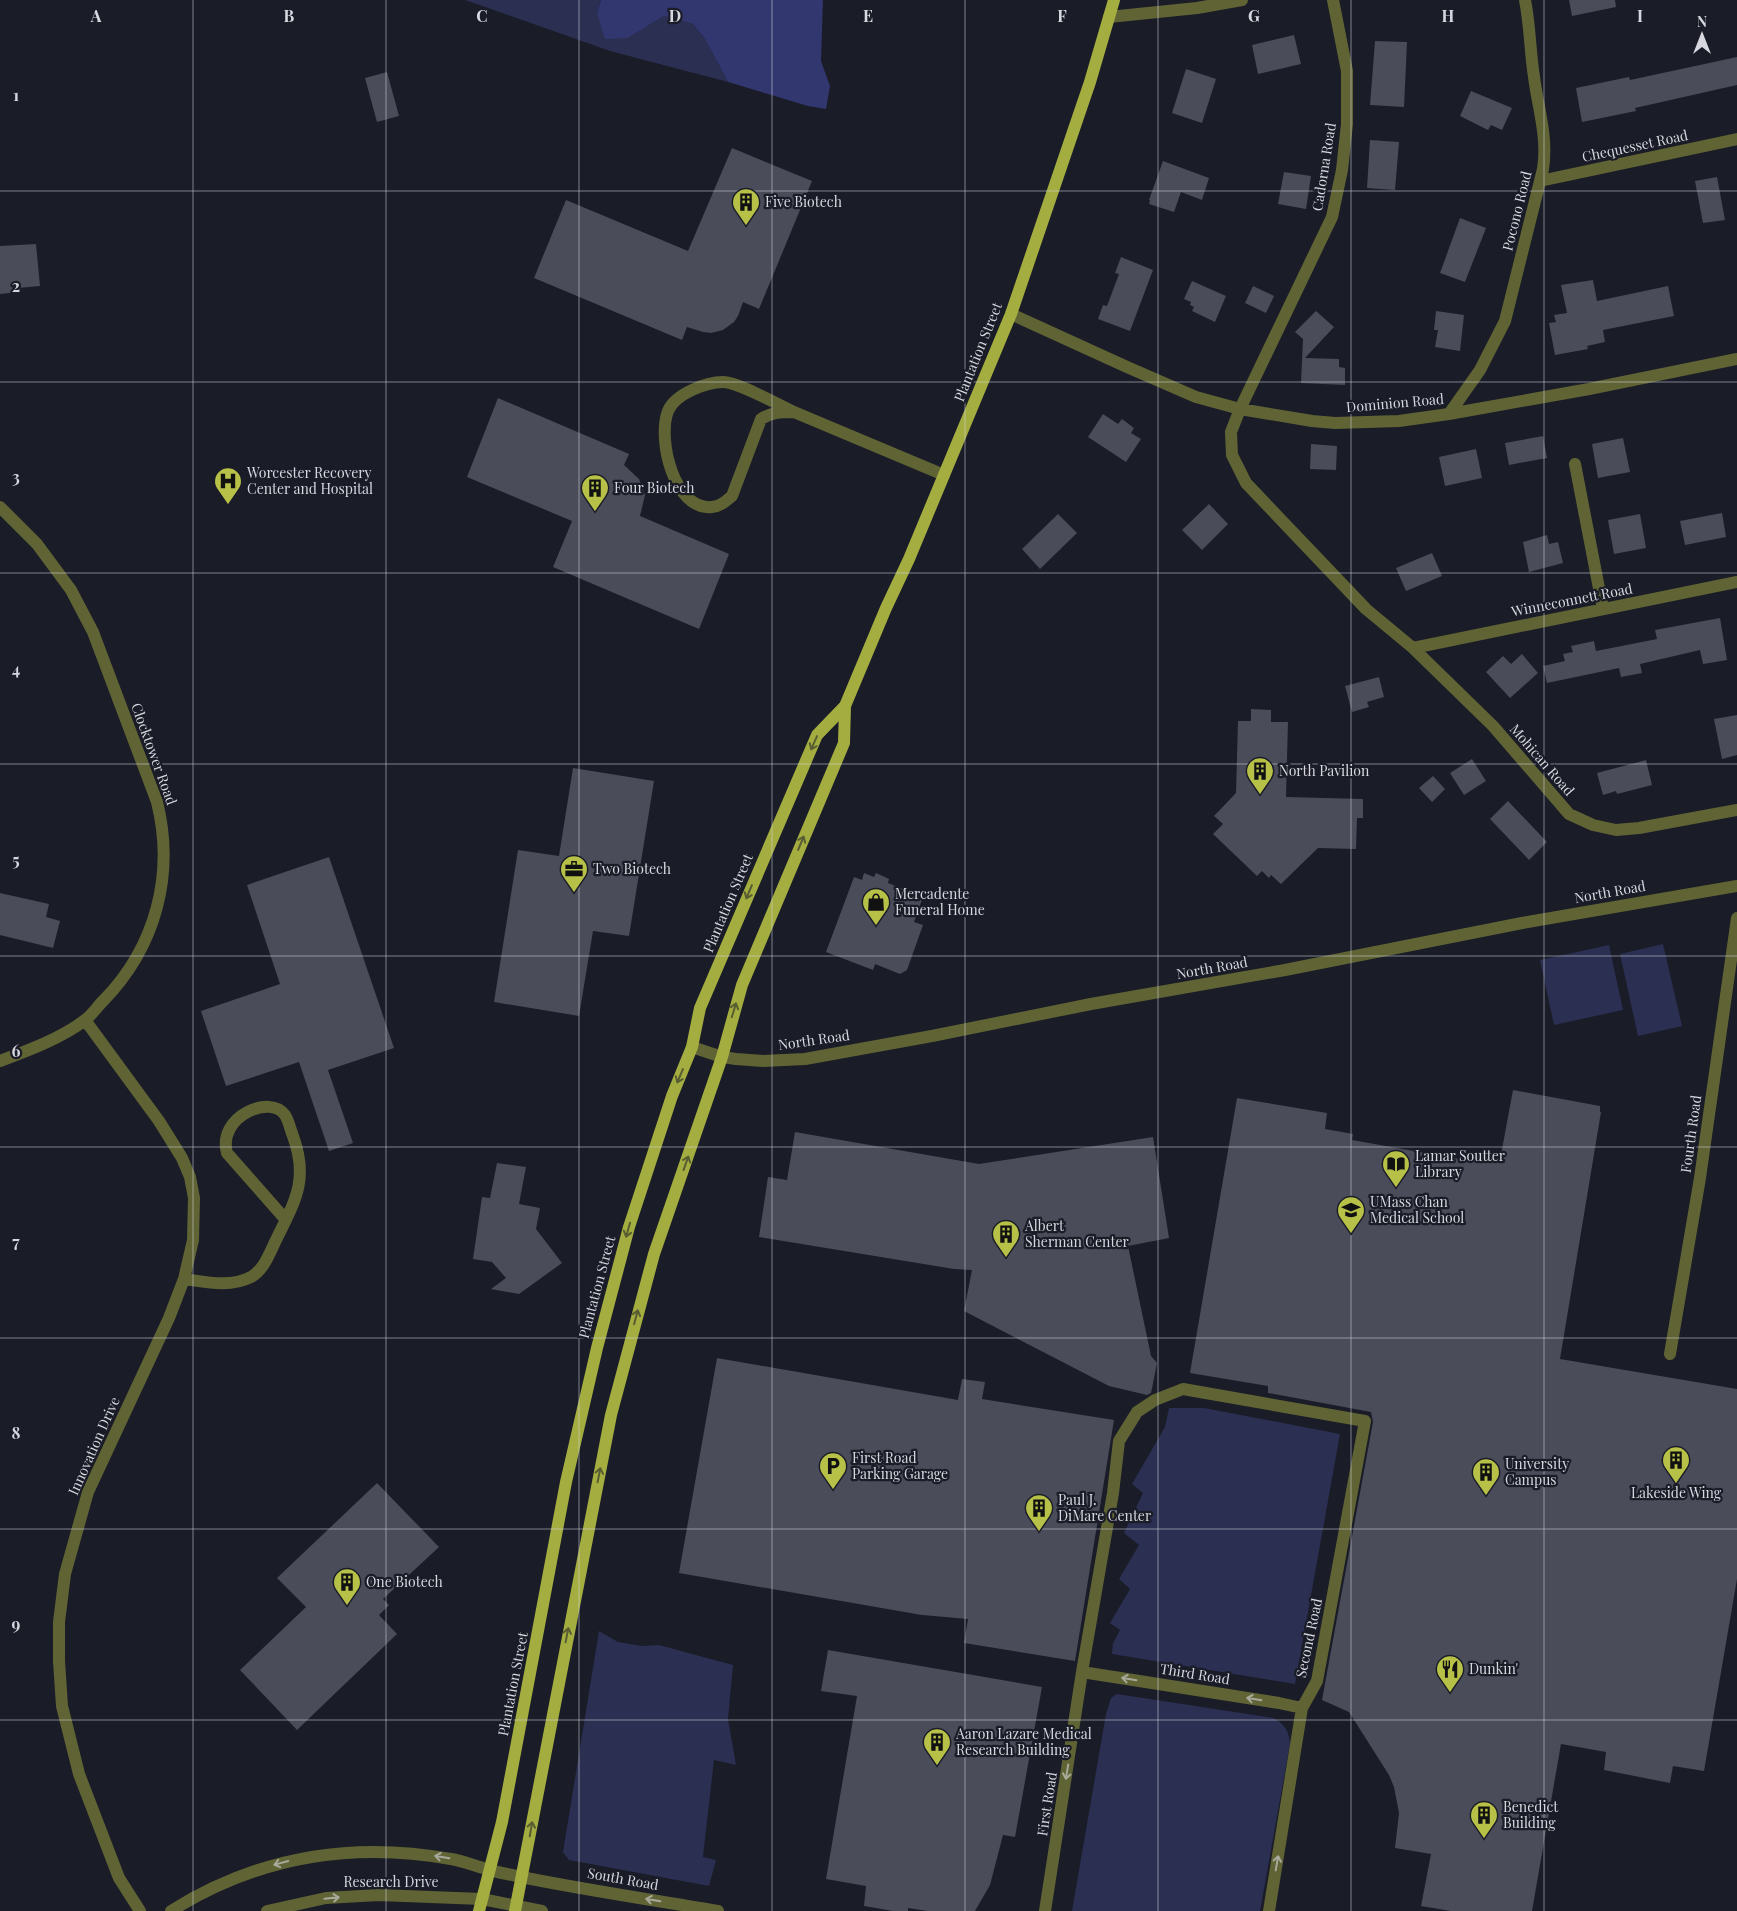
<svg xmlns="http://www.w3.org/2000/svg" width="1737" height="1911" font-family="'Playfair Display',serif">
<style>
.green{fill:#2b2f52}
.water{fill:#32376f}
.building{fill:#4a4c59}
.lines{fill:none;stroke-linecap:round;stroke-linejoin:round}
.minor{stroke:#606434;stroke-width:12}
.major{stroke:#a4ad40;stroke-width:12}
.oneway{stroke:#585d32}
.oneway2{stroke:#a7a99b}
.grid{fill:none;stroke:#d6d7df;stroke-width:1;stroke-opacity:0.55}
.labels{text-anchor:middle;stroke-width:4.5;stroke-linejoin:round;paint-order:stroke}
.street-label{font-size:14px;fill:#d6d7df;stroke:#1a1c27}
.poi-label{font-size:14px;fill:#d6d7df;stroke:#1a1c27;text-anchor:start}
.grid-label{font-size:16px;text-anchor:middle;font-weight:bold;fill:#d6d7df;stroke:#1a1c27;stroke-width:4.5;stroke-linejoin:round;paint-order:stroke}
</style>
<rect width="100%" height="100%" fill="#1a1c27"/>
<!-- green -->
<path class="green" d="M465,0H601L597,13L628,38L664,16L693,24L705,39L728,82L610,51Z
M1663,944L1682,1026L1638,1036L1620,954Z
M1609,945L1623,1010L1554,1025L1540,960Z
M1169,1408H1204L1340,1434L1295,1684L1112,1654L1113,1643L1120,1630L1110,1623L1130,1589L1119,1579L1139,1545L1124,1533L1143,1493L1132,1484L1165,1427Z
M599,1631L618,1642L642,1646L659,1645L733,1665L728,1719L736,1765L714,1760L703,1857L716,1860L709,1886L569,1860L563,1852Z
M1117,1694L1273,1718C1285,1724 1289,1731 1290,1744L1260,1911H1072L1106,1714L1111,1698Z"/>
<!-- water -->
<path class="water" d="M601,0H823L821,61L830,86L826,109L808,106L728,82L705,39L693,24L664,16L628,38L605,39L597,13Z"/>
<!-- building -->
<path class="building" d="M1569,0H1615L1616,7L1572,16Z
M1294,35L1301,64L1258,74L1252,45Z
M1375,41L1407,42L1404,107L1370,105Z
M1737,57V85L1635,108L1636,111L1582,122L1576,88L1629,77L1630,80Z
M1186,69L1216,79L1202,123L1172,113Z
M387,72L399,116L377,122L365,78Z
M1471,91L1512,108L1502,130L1491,125L1488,130L1460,116Z
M1370,140L1399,142L1395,190L1367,188Z
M732,148L812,181L759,309L743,302L738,316L734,322L723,330L711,333L703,332L687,327L682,340L534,278L566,200L688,251Z
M1163,161L1209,178L1202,200L1181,192L1174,212L1149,204L1150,200H1149Z
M1284,172L1311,176L1306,209L1278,204Z
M1717,177L1725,220L1703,223L1695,181Z
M1460,218L1486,228L1465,282L1440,273Z
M36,244L40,286L18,288L19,292L0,294V246Z
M1121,257L1153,270L1130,331L1098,319L1103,305L1107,306L1119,274L1115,273Z
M1593,280L1597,301L1668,286L1674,316L1603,330L1605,342L1587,346L1588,349L1555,355L1549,323L1556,322L1554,315L1567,313L1561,285Z
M1192,281L1226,296L1215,322L1192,311L1194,307L1190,305L1191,302L1184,299Z
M1253,286L1274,296L1266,313L1245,303Z
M1316,311L1334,327L1305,358L1339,359V367L1345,368V385L1301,383L1303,339L1295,332Z
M1436,311L1464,315L1460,351L1435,347L1438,330H1434Z
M498,398L629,454L624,465L639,479L645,495L640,516L729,554L699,629L553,567L572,521L467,477Z
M1103,414L1118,424L1122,419L1134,428L1131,433L1141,439L1126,462L1088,437Z
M1543,436L1547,458L1509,465L1505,443Z
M1623,438L1630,472L1598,478L1592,444Z
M1311,444L1337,446L1336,470L1310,469Z
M1476,449L1482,478L1445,486L1439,457Z
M1209,504L1228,524L1202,550L1182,530Z
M1722,513L1726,537L1685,545L1680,521Z
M1058,514L1077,533L1040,569L1022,549Z
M1640,514L1646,548L1614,554L1608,520Z
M1547,535L1549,544L1558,542L1563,563L1529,572L1523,542Z
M1432,553L1442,576L1406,591L1396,568Z
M1720,618L1727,660L1703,664L1700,650L1640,664L1642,673L1621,677L1619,668L1547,683L1543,666L1565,661L1563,654L1573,652L1571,646L1594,641L1596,651L1657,639L1655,630Z
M1522,654L1538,673L1510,698L1486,672L1503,656L1511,664Z
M1379,677L1384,697L1367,702L1369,707L1352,712L1345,686Z
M1251,709L1271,710V722H1288L1286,797L1363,799V818H1357L1356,849L1318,848L1281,884L1271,875L1269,878L1262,871L1257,876L1213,834L1223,824L1214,816L1236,793L1238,721H1251Z
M1737,715V755L1722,759L1714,719Z
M1472,759L1486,781L1464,795L1450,773Z
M1646,760L1652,785L1617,794L1616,791L1603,795L1597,773Z
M573,768L654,781L629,936L593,931L579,1016L494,1002L518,850L559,856Z
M1433,776L1445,789L1432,802L1419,788Z
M1508,801L1547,842L1529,860L1490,819Z
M329,857L394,1048L328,1070L353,1143L329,1151L299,1062L226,1086L201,1011L280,984L247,885Z
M864,873L874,877L876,873L889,879L888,883L923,897L914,922L923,925L907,970L900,974L875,964L873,970L826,952L854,877L862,880Z
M0,893L49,904L46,917L60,921L53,948L0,935Z
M1513,1090L1600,1106V1112H1601L1560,1359L1737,1389V1579L1704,1771L1673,1766L1670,1783L1604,1770L1606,1752L1561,1744L1532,1911H1451L1421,1906L1431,1854L1395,1848L1399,1813L1394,1787L1389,1775L1349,1712L1322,1700L1373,1422L1371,1412L1268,1393V1386L1190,1373L1237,1098L1327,1113L1325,1129L1353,1134L1352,1140L1470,1161L1471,1154L1500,1160Z
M795,1132L979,1164L1153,1137L1169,1238L1128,1246L1151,1356L1157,1363L1151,1393L1147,1395L1109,1386L964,1311L972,1270L954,1269L759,1237L768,1177L787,1180Z
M497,1163L526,1167L519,1204L540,1208L536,1229L562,1263L519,1294L491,1289L506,1278L492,1262L473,1259L482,1197L490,1198Z
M717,1358L958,1400L962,1379L985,1382L982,1399L1114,1420L1075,1661L964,1643L968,1619L922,1615L679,1573Z
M377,1483L439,1547L383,1599L389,1605L379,1615L397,1634L297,1730L240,1670L306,1607L277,1578Z
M828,1650L1042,1687L1015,1837L1003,1835L990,1885L975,1911H928L908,1908V1911H893L864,1906L866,1886L826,1879L857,1696L821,1691Z"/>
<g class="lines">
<!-- minor -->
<path class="minor" d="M1333,0L1347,71V124L1342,170L1332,217L1240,409L1231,432L1232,455L1246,483L1366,609L1413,648L1493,726L1569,814L1593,825L1616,830L1639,828L1737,810
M1109,17L1197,8L1242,0
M1540,181L1737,139
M1011,314L1127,367L1196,397L1240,409L1312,421L1335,423L1399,421L1449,414L1589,389L1737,359
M794,412C778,405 739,382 723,382C706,382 675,394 668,411C657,439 674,511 712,507C721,506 726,501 732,496L761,419C772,412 781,412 794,412L944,475
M1449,414L1480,370L1505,321L1543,169C1548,137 1538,108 1534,77C1530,51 1530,25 1525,0
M1575,464L1603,609
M0,507L37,544L71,590L93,632L157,802C175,874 156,947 103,1001C97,1007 92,1015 85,1020C62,1038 27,1051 0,1061
M1413,648L1737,582
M85,1020L159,1121L182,1158L190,1177L194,1198L193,1240L184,1279L169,1318L88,1492L65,1574L59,1622V1661L62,1706L79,1774L119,1878L140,1911
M692,1047L722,1057L736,1059L763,1061L805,1059L932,1036L1091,1004L1285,970L1522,923L1737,886
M184,1279C206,1282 230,1288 251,1277C264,1270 270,1252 276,1240C295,1201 309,1180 293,1136C290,1129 289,1121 285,1115C271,1094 217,1116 227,1153L286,1220
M1670,1354L1700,1178L1737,918
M1082,1672L1279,1703L1302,1708
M171,1911C257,1857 351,1841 451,1859C463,1861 475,1866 487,1869C498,1873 510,1874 521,1877C586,1890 653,1900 718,1911
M267,1911L326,1898L379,1895L482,1899L542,1911
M1045,1911L1082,1672L1113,1493L1119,1441L1137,1412L1155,1400L1183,1389L1365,1421L1317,1681L1302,1708L1269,1911"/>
<!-- major -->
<path class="major" d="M479,1911L502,1822L566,1482L597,1348L629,1227L672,1096L692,1047L700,1008L817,735L845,706L886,608L909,559L1011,314L1090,82L1114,0
M515,1911L611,1415L654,1254L722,1057L742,985L844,743L845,706"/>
</g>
<!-- one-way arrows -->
<defs><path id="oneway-shaft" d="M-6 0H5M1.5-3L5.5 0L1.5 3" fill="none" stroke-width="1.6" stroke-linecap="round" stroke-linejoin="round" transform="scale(1.25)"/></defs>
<g class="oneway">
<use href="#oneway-shaft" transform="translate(814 743) rotate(114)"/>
<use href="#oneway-shaft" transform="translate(801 843) rotate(-67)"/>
<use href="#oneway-shaft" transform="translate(749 892) rotate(113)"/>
<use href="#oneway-shaft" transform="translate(734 1010) rotate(-73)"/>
<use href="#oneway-shaft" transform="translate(680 1076) rotate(113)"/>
<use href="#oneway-shaft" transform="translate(686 1163) rotate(-71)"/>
<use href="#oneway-shaft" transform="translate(628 1230) rotate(106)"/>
<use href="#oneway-shaft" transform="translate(636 1317) rotate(-75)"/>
<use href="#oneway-shaft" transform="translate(599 1475) rotate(-79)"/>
<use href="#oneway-shaft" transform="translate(567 1635) rotate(-79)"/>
<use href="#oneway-shaft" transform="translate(531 1829) rotate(-80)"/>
</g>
<g class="oneway2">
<use href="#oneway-shaft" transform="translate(1129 1679) rotate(-171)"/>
<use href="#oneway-shaft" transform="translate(1254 1699) rotate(-171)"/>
<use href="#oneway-shaft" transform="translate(1067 1772) rotate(99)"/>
<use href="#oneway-shaft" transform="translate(442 1857) rotate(-171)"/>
<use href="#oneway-shaft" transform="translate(281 1863) rotate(165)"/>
<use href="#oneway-shaft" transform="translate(1277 1863) rotate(-80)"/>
<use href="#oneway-shaft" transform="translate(332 1898) rotate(-6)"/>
<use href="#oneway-shaft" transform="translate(653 1900) rotate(-170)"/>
</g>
<!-- grid -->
<path class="grid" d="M193,0V1911M386,0V1911M579,0V1911M772,0V1911M965,0V1911M1158,0V1911M1351,0V1911M1544,0V1911M0,191H1737M0,382H1737M0,573H1737M0,764H1737M0,956H1737M0,1147H1737M0,1338H1737M0,1529H1737M0,1720H1737"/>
<!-- icons -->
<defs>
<g id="building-pin" transform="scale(1.4375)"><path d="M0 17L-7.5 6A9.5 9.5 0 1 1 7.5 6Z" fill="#b7c147" stroke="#1a1c27"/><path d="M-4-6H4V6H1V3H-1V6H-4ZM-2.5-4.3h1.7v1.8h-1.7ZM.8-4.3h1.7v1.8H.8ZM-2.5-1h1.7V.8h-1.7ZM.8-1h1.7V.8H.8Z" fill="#111"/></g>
<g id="hospital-pin" transform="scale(1.4375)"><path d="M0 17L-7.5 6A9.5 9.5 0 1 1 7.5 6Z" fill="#b7c147" stroke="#1a1c27"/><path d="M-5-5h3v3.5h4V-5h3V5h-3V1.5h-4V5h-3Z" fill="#111"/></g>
<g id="office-pin" transform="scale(1.4375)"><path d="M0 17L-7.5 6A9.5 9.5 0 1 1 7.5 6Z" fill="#b7c147" stroke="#1a1c27"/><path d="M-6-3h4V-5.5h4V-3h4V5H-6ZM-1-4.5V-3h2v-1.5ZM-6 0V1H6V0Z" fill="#111"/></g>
<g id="shop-pin" transform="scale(1.4375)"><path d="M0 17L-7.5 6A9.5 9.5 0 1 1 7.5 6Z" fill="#b7c147" stroke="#1a1c27"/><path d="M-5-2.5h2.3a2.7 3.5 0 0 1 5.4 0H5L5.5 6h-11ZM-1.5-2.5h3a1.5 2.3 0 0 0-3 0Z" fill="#111"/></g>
<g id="library-pin" transform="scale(1.4375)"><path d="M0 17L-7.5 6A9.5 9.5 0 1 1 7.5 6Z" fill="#b7c147" stroke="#1a1c27"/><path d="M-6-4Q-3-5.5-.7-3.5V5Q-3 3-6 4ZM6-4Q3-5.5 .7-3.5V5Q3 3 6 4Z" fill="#111"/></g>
<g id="university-pin" transform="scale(1.4375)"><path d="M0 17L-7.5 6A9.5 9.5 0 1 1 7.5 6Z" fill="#b7c147" stroke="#1a1c27"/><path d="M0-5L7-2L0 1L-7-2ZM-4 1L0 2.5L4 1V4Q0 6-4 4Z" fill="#111"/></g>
<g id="parking-pin" transform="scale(1.4375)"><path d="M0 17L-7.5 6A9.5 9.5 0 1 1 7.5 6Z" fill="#b7c147" stroke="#1a1c27"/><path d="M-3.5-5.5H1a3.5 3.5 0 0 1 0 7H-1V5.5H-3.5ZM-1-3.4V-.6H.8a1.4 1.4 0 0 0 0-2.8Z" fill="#111"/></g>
<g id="restaurant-pin" transform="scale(1.4375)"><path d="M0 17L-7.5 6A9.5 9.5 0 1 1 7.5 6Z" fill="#b7c147" stroke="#1a1c27"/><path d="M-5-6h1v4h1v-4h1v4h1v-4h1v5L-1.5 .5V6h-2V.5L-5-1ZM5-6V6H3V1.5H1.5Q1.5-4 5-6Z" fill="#111"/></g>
</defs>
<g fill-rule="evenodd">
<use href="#building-pin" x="746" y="202"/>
<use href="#hospital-pin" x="228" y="481"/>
<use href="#building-pin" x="595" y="488"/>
<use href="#building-pin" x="1260" y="771"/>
<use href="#office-pin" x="574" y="869"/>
<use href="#shop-pin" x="876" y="902"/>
<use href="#library-pin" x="1396" y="1164"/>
<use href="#university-pin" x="1351" y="1210"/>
<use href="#building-pin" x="1006" y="1234"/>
<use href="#building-pin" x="1676" y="1460"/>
<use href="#parking-pin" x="833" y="1466"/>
<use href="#building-pin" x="1486" y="1472"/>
<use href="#building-pin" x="1039" y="1508"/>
<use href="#building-pin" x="347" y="1582"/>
<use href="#restaurant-pin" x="1450" y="1669"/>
<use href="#building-pin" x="937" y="1742"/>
<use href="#building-pin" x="1484" y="1815"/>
</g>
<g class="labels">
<!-- street labels -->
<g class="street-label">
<text transform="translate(1635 146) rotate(-12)" y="5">Chequesset Road</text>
<text transform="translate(1324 167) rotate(-81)" y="5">Cadorna Road</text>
<text transform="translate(1517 211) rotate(-76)" y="5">Pocono Road</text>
<text transform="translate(978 352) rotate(-68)" y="5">Plantation Street</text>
<text transform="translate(1395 403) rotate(-5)" y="5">Dominion Road</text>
<text transform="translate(1572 600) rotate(-11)" y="5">Winneconnett Road</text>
<text transform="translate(154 754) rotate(70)" y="5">Clocktower Road</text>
<text transform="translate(1542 760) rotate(49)" y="5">Mohican Road</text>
<text transform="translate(1610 892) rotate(-10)" y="5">North Road</text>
<text transform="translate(728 903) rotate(-67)" y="5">Plantation Street</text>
<text transform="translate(1212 968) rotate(-10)" y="5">North Road</text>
<text transform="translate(814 1040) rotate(-8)" y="5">North Road</text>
<text transform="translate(1691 1134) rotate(-82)" y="5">Fourth Road</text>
<text transform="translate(597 1287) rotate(-75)" y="5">Plantation Street</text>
<text transform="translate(94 1446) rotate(-66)" y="5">Innovation Drive</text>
<text transform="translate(1309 1638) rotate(-78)" y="5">Second Road</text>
<text transform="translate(1195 1674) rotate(9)" y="5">Third Road</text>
<text transform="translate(513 1684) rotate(-79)" y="5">Plantation Street</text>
<text transform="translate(1047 1804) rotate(-81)" y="5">First Road</text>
<text transform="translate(623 1879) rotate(10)" y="5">South Road</text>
<text x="391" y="1887">Research Drive</text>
</g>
<!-- poi labels -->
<g class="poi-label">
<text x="765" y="207">Five Biotech</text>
<text x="247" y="478">Worcester Recovery<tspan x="247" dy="16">Center and Hospital</tspan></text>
<text x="614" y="493">Four Biotech</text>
<text x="1279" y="776">North Pavilion</text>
<text x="593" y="874">Two Biotech</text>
<text x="895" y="899">Mercadente<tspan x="895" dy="16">Funeral Home</tspan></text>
<text x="1415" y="1161">Lamar Soutter<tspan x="1415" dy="16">Library</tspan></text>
<text x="1370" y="1207">UMass Chan<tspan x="1370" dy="16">Medical School</tspan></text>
<text x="1025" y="1231">Albert<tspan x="1025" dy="16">Sherman Center</tspan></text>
<text x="852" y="1463">First Road<tspan x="852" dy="16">Parking Garage</tspan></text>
<text x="1505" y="1469">University<tspan x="1505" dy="16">Campus</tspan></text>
<text x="1676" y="1498" text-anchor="middle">Lakeside Wing</text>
<text x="1058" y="1505">Paul J.<tspan x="1058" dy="16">DiMare Center</tspan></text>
<text x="366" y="1587">One Biotech</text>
<text x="1469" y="1674">Dunkin'</text>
<text x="956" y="1739">Aaron Lazare Medical<tspan x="956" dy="16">Research Building</tspan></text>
<text x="1503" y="1812">Benedict<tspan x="1503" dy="16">Building</tspan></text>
</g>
</g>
<g class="grid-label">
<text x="96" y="22">A</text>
<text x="289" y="22">B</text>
<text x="482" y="22">C</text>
<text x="675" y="22">D</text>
<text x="868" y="22">E</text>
<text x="1062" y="22">F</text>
<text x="1254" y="22">G</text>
<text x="1448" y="22">H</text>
<text x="1640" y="22">I</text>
<text x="16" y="101">1</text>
<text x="16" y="292">2</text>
<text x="16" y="483">3</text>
<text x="16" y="675">4</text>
<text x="16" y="866">5</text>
<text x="16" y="1057">6</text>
<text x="16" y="1248">7</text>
<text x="16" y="1439">8</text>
<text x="16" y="1630">9</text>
</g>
<!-- north arrow -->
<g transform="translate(1702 35)" stroke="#1a1c27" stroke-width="4" paint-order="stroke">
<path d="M0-4L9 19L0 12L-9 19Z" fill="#d6d7df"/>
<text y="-8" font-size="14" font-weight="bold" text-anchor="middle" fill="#d6d7df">N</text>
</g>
</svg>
